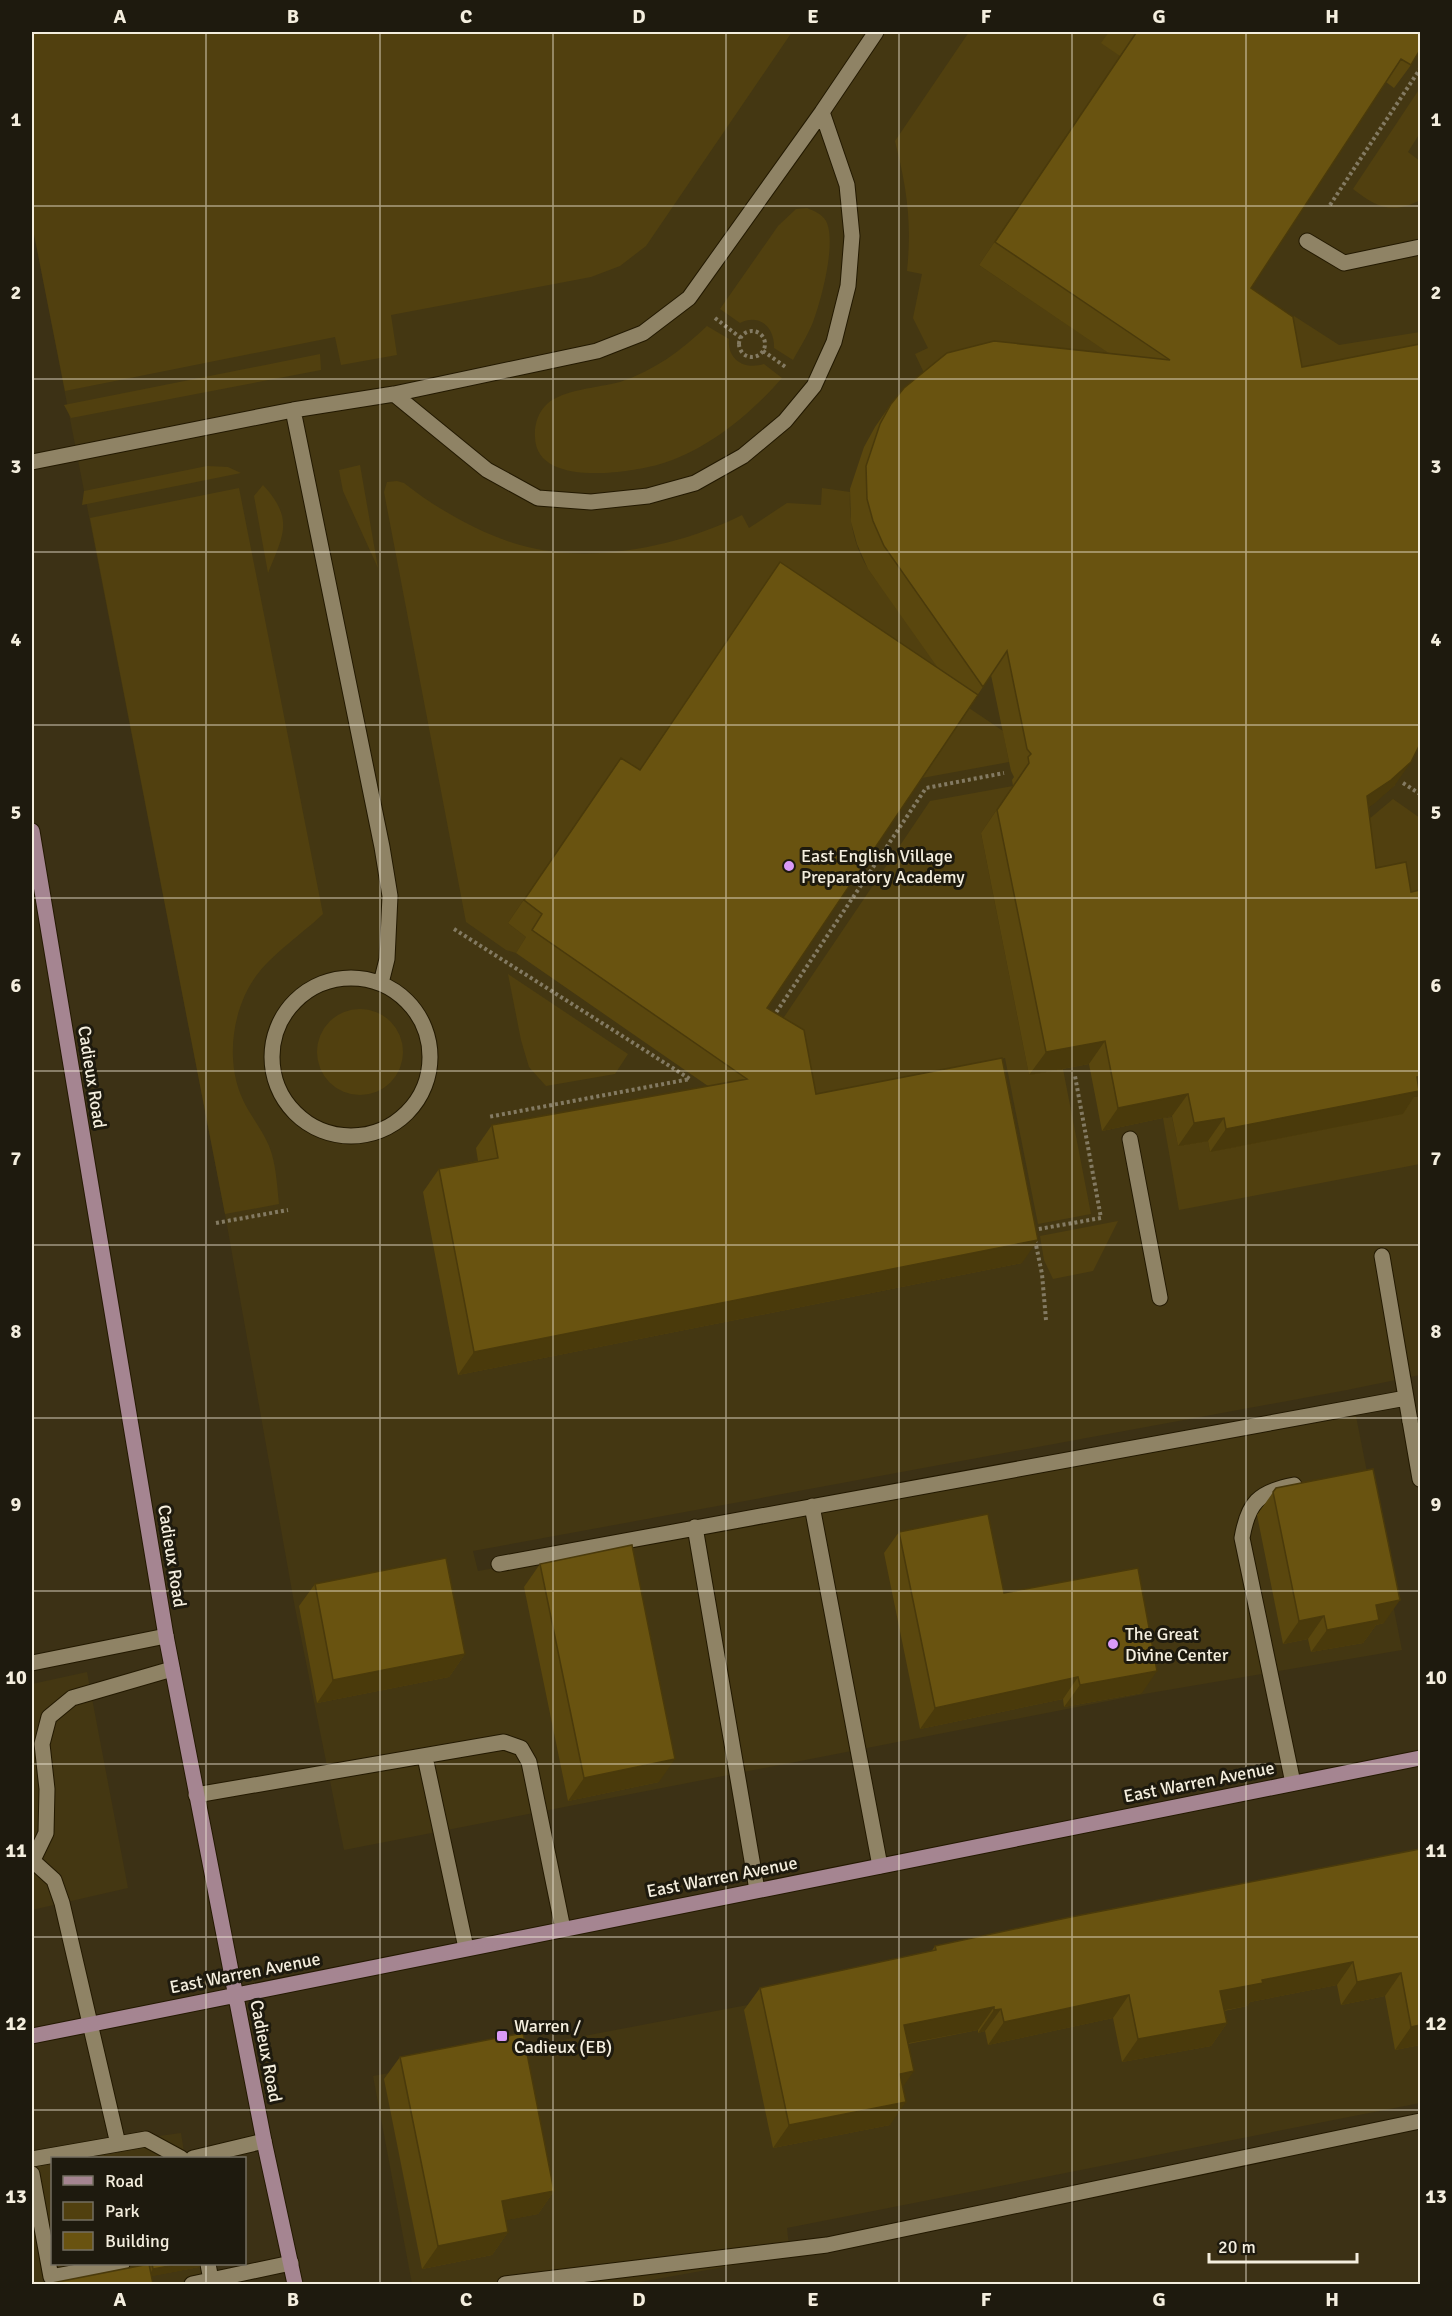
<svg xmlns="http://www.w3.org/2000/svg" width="1452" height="2316" font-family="Signika,sans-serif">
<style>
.built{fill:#443712}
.green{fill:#51400f}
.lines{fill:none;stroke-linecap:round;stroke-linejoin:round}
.lane-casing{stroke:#231900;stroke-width:17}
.street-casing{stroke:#231900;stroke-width:17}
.secondary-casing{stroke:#231900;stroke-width:17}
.path{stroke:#837a62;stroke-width:4;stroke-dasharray:3 3;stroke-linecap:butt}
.lane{stroke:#8f8365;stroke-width:15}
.street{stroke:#8f8365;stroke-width:15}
.secondary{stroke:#a58591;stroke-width:15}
.wall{fill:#5a470e}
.shaded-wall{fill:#4a3a0b}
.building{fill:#695310;stroke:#4a3a0b;stroke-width:1.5}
.grid{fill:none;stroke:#f4eede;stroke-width:1.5;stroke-opacity:0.55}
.poi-dot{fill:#da9af7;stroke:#1e1a0e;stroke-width:2}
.labels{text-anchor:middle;stroke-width:6;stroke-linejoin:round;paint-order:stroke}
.poi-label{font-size:18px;fill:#f4eede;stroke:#1e1a0e;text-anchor:start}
.street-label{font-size:18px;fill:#f4eede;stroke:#1e1a0e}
.neatline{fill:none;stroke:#f4eede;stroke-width:2}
.grid-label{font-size:20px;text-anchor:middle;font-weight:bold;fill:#f4eede}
</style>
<rect width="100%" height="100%" fill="#3c3115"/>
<!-- built -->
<path class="built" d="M32,32H1420V1375L1347,1390L473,1551L478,1571L1356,1416L1402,1650L1144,1694L344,1850L295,1608L225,1214L32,224Z
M87,1672L128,1888L32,1910V1684Z
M1420,1872V2103L787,2228L790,2255L629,2284H412L373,2076L742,2006Z
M181,2133L185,2158H52V2264H206L210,2284H32V2153Z"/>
<!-- green -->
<path class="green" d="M32,32H792L646,246L620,266L591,277L391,315L397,355L341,365L335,337L65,391L32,224Z
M969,32H1109L1120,56L979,265L1149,380L926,377L915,354L928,348L913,318L922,274L907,271C912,222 907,189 895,141Z
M1420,88V133L1408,152L1420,161V200C1392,215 1376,207 1353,189Z
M807,208C814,211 822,214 826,221C837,242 821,301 813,322C808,335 800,347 793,360L774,348C775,328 760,313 740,323L720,309L778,226L796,209Z
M1294,316L1339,345L1420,332V344L1286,389L1277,340Z
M707,326L729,339C727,360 745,370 764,364L782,378C750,415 705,452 657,465C626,473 536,487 535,437C534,426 538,412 547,404C564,389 598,388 620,382C655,370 681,351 707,326Z
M320,354L321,370L71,418L64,405Z
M360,465L378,568L343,491L339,470Z
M207,466L228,467L241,473L82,505L84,491Z
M397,481L404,483C435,508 481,534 520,545C590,565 678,547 742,515L749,528L787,503L821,505L822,488L850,492C846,578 904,610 966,652L935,700L624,793L604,782L508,923L526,937L516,953L506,950L466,922L384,492L387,482Z
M263,485C294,519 284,534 268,573L254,496Z
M239,488L323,914C303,933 272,954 256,976C233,1008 226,1056 240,1093C247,1112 261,1127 269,1146C276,1163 277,1185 279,1204L225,1214L90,518Z
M969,708L1003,731L1009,762L922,778Z
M1013,786L981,833L1029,1075L1063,1069L1091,1214L1038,1224L1005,1058L815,1094L778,1026L930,801Z
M1393,799L1420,818V977L1360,891L1368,820Z
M508,974L628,1054L615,1074L546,1086L529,1067L521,1040Z
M317 1052a43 43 0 1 1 86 0a43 43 0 1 1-86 0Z
M1420,1096V1164L1179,1210L1163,1118L1172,1117L1178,1146L1208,1141L1210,1152L1402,1114L1401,1099Z
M1118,1221L1093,1271L1053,1279L1044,1260L1040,1236Z"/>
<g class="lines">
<!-- lane casing -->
<g class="lane-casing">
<path id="lane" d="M1307,241L1344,263L1420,247
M394,394L487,470L538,498L591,502L648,496L695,483L743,456L785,421L814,386L834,342L848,286L852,236L847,185L822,112
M293,410L382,847L390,896L387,959L381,983
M32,462L293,410L394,394L597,351L643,333L689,298L822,112L876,32
M272 1057a79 79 0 1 1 158 0a79 79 0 1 1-158 0Z
M1130,1139L1160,1298
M1382,1256L1410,1421
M812,1506L880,1866
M695,1527L757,1890
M499,1564L1406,1398
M32,1663L166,1636
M425,1757L466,1948
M1293,1783L1242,1538C1248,1503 1258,1492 1294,1485
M196,1795L504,1742L521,1748L529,1762L563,1929
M33,1861L54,1880L62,1903L118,2144
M32,1862L46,1833L47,1789L42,1744L49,1717L72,1698L172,1669
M193,2158L264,2141
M32,2159L146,2139L181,2158
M32,2174L51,2277L122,2264
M208,2264L211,2280
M192,2284L291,2263
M505,2284L827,2245L1420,2121"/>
</g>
<!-- street casing -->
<g class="street-casing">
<path id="street" d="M1410,1421L1420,1479"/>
</g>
<!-- secondary casing -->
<g class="secondary-casing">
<path id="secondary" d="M32,831L166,1636L264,2141L295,2284
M32,2036L1420,1758"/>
</g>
<!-- path -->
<path class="path" d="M1330,205L1420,69
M715,318L741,338
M739 344a13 13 0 1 1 26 0a13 13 0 1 1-26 0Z
M763,351L787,368
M1403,783L1420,794
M454,929L690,1079L488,1117
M773,1017L926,788L1004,773
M216,1223L288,1210
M1033,1230L1101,1218L1075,1076
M1035,1240L1042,1274L1046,1320"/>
<!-- lane -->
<use href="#lane" class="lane"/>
<!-- street -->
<use href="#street" class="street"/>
<!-- secondary -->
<use href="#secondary" class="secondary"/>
</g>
<!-- wall -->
<path class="wall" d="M1109,32H1420L1411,65L1394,88L1386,82L1251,288L1302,367L1395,785L1369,807L1376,868L1414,1097L1403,1114L1210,1152L1208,1141L1178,1146L1172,1116L1102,1131L1089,1064L1029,1075L981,833L1013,786L1012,780L1014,777L1011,771L991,675L767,1008L816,1094L1022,1263L458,1375L423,1192L439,1169L478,1161L476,1148L492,1125L708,1086L516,953L526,937L508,923L605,781L640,770L780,562L938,668L868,569L857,544L851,522L850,489L864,447L875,427L891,404L1110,354L979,265L1120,56L1101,43Z
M1276,1488L1384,1623L1376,1625L1363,1643L1311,1652L1308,1639L1283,1644L1257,1515Z
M899,1532L1004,1593L1142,1693L1064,1707L1063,1699L920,1729L884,1553Z
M540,1564L659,1782L568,1801L524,1587Z
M315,1584L465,1654L449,1677L317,1703L299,1606Z
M1420,1849V2045L1395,2050L1385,1996L1341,2005L1337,1985L1250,2002L1247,2006L1224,2011L1227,2023L1211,2046L1122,2062L1113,2018L988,2045L985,2031L978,2033V2030L908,2044L903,2088L890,2125L773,2148L744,2010L760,1988L931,1952L935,1946Z
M400,2057L554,2191L538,2214L505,2220L508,2232L492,2255L422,2269L384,2079Z
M145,2264H201L199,2267L151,2276Z"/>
<!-- shaded-wall -->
<path class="shaded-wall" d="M1411,762L1395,785L1375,803L1351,819L1367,796Z
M1105,1041L1089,1064L1029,1075L1046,1052Z
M1420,1076V1096L1414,1097L1403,1114L1210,1152L1226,1129Z
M1188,1094L1172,1116L1102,1131L1118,1108Z
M1224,1118L1208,1141L1178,1146L1194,1123Z
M1038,1240L1022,1263L458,1375L474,1352Z
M1400,1600L1384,1623L1376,1625L1363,1643L1311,1652L1327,1630L1376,1605Z
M1324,1616L1308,1639L1283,1644L1299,1621Z
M465,1654L449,1677L317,1703L333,1680Z
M1157,1671L1142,1693L1064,1707L1080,1685Z
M1078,1677L1063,1699L920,1729L935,1708Z
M675,1759L659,1782L568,1801L584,1778Z
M1353,1962L1337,1985L1250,2002L1247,2006L1204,2014L1220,1991L1262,1980Z
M1401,1973L1385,1996L1341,2005L1357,1982Z
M1129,1995L1113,2018L988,2045L1004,2022Z
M994,2007L978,2030L888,2047L904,2025Z
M1001,2009L985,2031L978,2033L994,2010Z
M1227,2023L1211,2046L1122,2062L1138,2039Z
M1420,2025V2045L1395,2050L1411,2027Z
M914,2071L898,2094L900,2074Z
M906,2102L890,2125L773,2148L789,2125Z
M554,2191L538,2214L486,2224L502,2201Z
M508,2232L492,2255L422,2269L438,2246Z
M180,2264H201L199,2267L148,2277L153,2269Z"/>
<!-- building -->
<path class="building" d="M1134,32H1420V50L1411,65L1401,59L1251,288L1293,317L1302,367L1420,344V744L1411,762L1391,780L1367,796L1376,868L1406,862L1411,892L1420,890V1076L1417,1077L1419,1091L1226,1129L1224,1118L1194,1123L1188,1094L1118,1108L1105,1041L1046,1052L997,810L1029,763L1028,757L1031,754L1027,749L1007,651L983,687L884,546L873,521L867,499L866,466L880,424L891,404L904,388L947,353L994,341L1170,360L995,242L1136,33Z
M780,562L978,695L767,1008L804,1030L816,1094L1002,1058L1038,1240L474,1352L439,1169L498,1158L492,1125L747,1079L532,930L542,914L524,900L621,758L640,770Z
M1373,1469L1400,1600L1376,1605L1379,1620L1327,1630L1324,1616L1299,1621L1273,1492L1276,1488Z
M988,1514L1004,1593L1138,1568L1157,1671L1080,1685L1078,1677L935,1708L899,1532Z
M632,1545L675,1759L584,1778L540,1564Z
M446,1558L465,1654L333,1680L315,1584Z
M1420,1849V2025L1411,2027L1401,1973L1357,1982L1353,1962L1262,1980L1263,1983L1220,1991L1227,2023L1138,2039L1129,1995L1004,2022L1001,2009L994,2010V2007L904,2025L914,2071L900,2074L906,2102L789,2125L760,1988L936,1950L935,1946L1071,1917Z
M523,2033L554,2191L502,2201L508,2232L438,2246L400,2057Z
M149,2264L153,2284H47Z
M152,2264H180L153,2269Z"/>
<!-- grid -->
<path class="grid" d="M206,32V2158M380,32V2284M553,32V2284M726,32V2284M899,32V2284M1072,32V2284M1246,32V2284M32,206H1420M32,379H1420M32,552H1420M32,725H1420M32,898H1420M32,1071H1420M32,1245H1420M32,1418H1420M32,1591H1420M32,1764H1420M32,1937H1420M32,2110H1420M206,2264V2284"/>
<!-- markers -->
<g class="poi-dot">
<circle cx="789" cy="866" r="6"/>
<circle cx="1113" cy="1644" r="6"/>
<rect x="496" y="2030" width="12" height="12" rx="3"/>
</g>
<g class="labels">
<!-- poi labels -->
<g class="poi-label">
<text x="801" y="862">East English Village<tspan x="801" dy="21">Preparatory Academy</tspan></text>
<text x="1125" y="1640">The Great<tspan x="1125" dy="21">Divine Center</tspan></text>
<text x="514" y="2032">Warren /<tspan x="514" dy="21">Cadieux (EB)</tspan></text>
</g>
<!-- street labels -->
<g class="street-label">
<text transform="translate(92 1077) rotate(81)" y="6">Cadieux Road</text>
<text transform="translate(172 1556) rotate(81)" y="6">Cadieux Road</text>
<text transform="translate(1199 1782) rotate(-11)" y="6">East Warren Avenue</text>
<text transform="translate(722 1877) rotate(-11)" y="6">East Warren Avenue</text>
<text transform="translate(245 1973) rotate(-11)" y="6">East Warren Avenue</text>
<text transform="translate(266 2051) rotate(79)" y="6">Cadieux Road</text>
</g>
</g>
<!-- border -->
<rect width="1452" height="2316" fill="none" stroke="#1e1a0e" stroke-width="66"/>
<!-- legend -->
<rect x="51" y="2157" width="195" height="108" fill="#1e1a0e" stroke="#746f61" stroke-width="1.5"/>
<rect x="63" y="2176" width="30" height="9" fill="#a58591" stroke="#746f61" stroke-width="1.5"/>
<text x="105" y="2187" font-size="18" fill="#f4eede">Road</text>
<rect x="63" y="2202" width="30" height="18" fill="#51400f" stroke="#746f61" stroke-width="1.5"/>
<text x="105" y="2217" font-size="18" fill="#f4eede">Park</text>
<rect x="63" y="2232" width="30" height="18" fill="#695310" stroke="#746f61" stroke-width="1.5"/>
<text x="105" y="2247" font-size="18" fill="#f4eede">Building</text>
<!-- scale -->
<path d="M1209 2253v9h148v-9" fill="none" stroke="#f4eede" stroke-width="3"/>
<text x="1218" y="2253" font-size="18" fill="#f4eede" stroke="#1e1a0e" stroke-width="4.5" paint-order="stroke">20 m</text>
<rect x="33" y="33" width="1386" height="2250" class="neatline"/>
<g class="grid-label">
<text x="120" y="23">A</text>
<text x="293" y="23">B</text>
<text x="466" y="23">C</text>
<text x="639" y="23">D</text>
<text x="813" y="23">E</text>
<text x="986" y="23">F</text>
<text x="1159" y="23">G</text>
<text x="1332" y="23">H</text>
<text x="16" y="126">1</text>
<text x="1436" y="126">1</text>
<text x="16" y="299">2</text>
<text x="1436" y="299">2</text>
<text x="16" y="473">3</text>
<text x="1436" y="473">3</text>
<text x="16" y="646">4</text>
<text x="1436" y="646">4</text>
<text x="16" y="819">5</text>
<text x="1436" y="819">5</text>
<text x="16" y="992">6</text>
<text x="1436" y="992">6</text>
<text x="16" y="1165">7</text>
<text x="1436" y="1165">7</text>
<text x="16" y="1338">8</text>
<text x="1436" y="1338">8</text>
<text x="16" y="1511">9</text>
<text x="1436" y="1511">9</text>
<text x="16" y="1684">10</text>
<text x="1436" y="1684">10</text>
<text x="16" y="1857">11</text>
<text x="1436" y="1857">11</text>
<text x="16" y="2030">12</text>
<text x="1436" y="2030">12</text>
<text x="16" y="2203">13</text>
<text x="1436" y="2203">13</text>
<text x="120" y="2306">A</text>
<text x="293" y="2306">B</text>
<text x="466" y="2306">C</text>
<text x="639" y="2306">D</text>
<text x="813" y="2306">E</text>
<text x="986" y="2306">F</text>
<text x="1159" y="2306">G</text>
<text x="1332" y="2306">H</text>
</g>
</svg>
